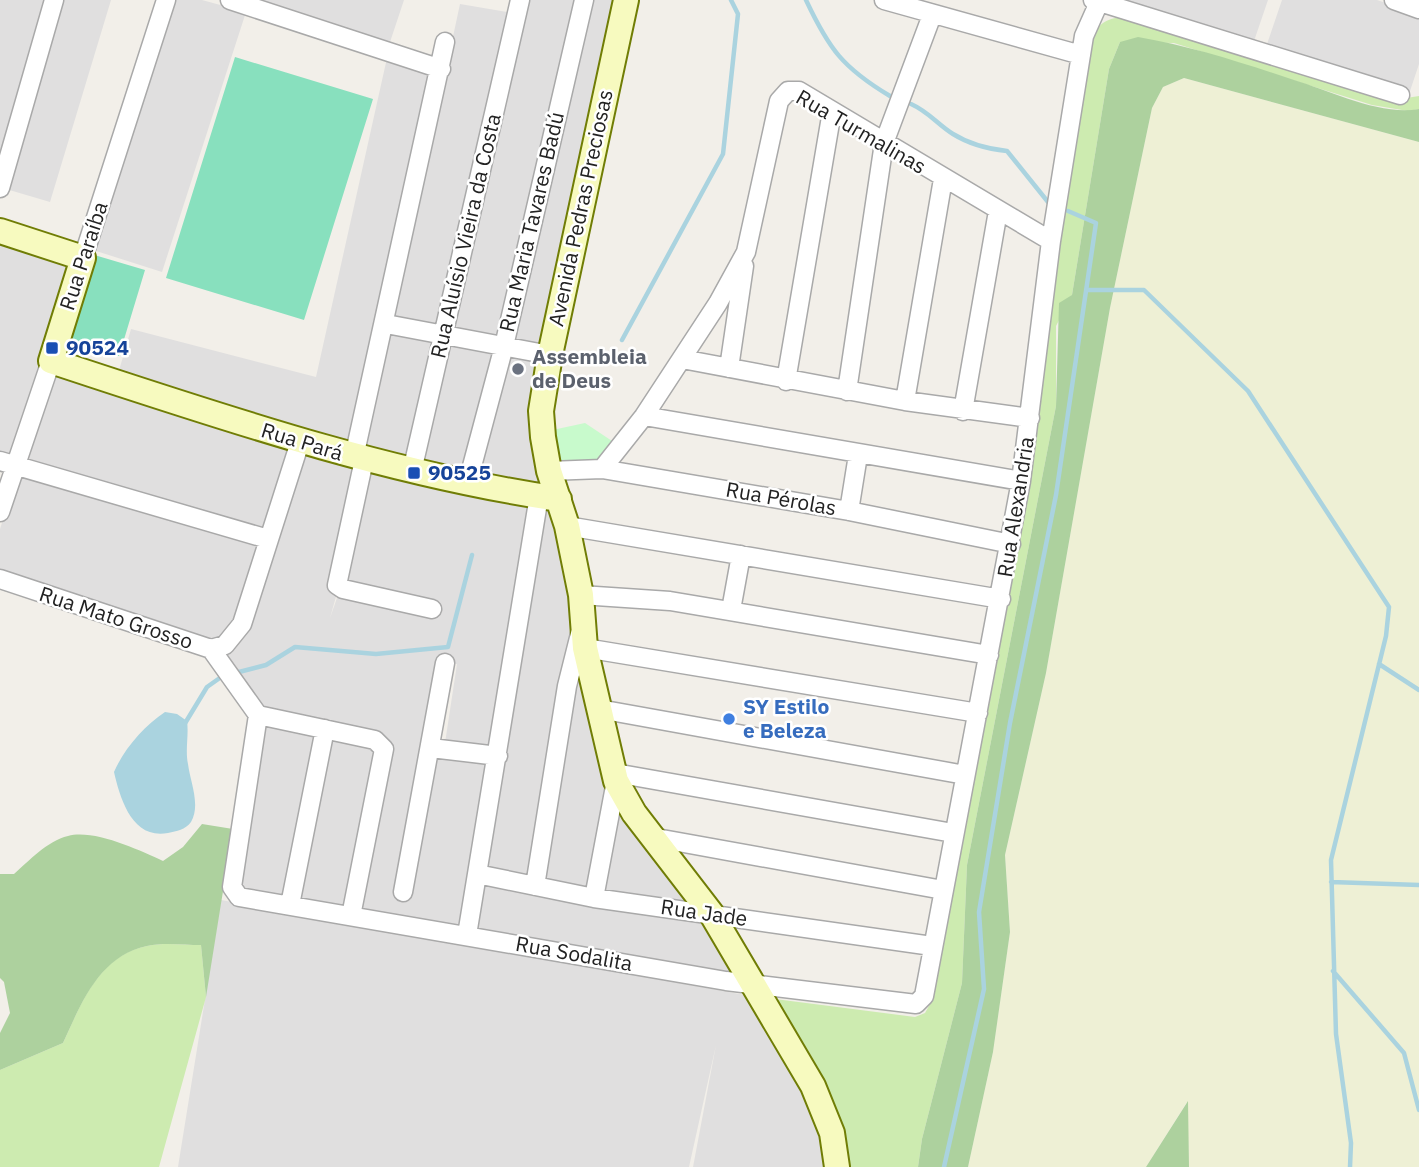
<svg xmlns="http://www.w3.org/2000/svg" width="1419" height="1167" font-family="'IBM Plex Sans',sans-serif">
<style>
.residential{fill:#e0dfdf}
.farmland{fill:#eef0d5}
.grass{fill:#cdebb0}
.forest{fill:#add19e}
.park{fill:#c8facc}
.pitch{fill:#88e0be}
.water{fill:#aad3df}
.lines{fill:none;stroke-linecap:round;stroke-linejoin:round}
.stream{stroke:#aad3df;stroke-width:4.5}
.street-casing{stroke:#a9a9a9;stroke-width:21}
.secondary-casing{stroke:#707d05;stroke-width:28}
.street{stroke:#fff;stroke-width:18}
.secondary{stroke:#f7fabf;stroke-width:24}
.transit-dot{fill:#1a4fb4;stroke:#fff;stroke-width:2.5}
.worship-dot{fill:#6b7280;stroke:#fff;stroke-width:2.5}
.shop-dot{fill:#3f7fe0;stroke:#fff;stroke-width:2.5}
.labels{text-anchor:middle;stroke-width:5;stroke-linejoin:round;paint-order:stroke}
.street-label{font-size:21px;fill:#222;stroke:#fff}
.transit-label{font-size:21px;font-weight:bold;fill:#164399;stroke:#fff;text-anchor:start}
.worship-label{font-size:21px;font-weight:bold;fill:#5b616d;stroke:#fff;text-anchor:start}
.shop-label{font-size:21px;font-weight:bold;fill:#366cbe;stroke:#fff;text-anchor:start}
</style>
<rect width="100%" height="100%" fill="#f2efe9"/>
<!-- residential -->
<path class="residential" d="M0,0H47L0,166Z
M60,0H111L50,202L6,189Z
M173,0H202L246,12L162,272L93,250Z
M232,0H404L389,45Z
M526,0H579L499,340L449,331Z
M589,0H618L542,349L510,342Z
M1118,0H1268L1253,44Z
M1282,0H1377L1419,14V64L1409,94L1266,47Z
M460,4L507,12L439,330L392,321Z
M387,58L435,74L350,447L118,374L131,329L316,377Z
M0,240L72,264L11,460L0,456Z
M390,330L438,340L408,462L361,451Z
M446,343L494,353L464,475L417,464Z
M507,351L541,358L546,489L475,478Z
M53,371L295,449L264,533L22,462Z
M302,452L358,467L337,593L330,618L338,595L436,616L439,605L343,582L369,471L533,504L493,751L445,743L457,664L443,662L431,753L492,761L463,929L358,912L390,749L382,735L262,710L221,652Z
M18,472L263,543L229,634L211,644L0,574V529Z
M543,505L552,507L575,628L531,879L484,871Z
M579,661L610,788L589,891L541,882Z
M263,722L318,733L286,899L239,890Z
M329,736L378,748L347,910L298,900Z
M619,803L695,906L599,892Z
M482,881L703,918L737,977L474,931Z
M221,900L745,995L824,1122L825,1167H693L716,1045L689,1167H178Z"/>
<!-- farmland -->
<path class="farmland" d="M1184,78L1419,142V1167H1189L1187,1102L1146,1167H968L993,1052L1010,932L1005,855L1046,673L1110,308L1152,108L1163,87Z"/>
<!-- grass -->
<path class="grass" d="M1121,17L1394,100L1419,96V109L1408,111L1372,105L1174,43L1120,42L1109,69L1072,295L1056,326V406L967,865L962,983L922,1139L918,1167H845C843,1098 812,1055 775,999L915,1017L925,1013L930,1004L1029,491L1054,269L1090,45C1097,26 1101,20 1121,17Z
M201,945L206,997L159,1167H0V1070L63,1043C81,1004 99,955 147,946C164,942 184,945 201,945Z"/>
<!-- forest -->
<path class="forest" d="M1138,37C1191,46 1243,63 1294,80C1331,91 1380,116 1419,109V142L1184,78L1163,87L1152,108L1110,308L1046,673L1005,855L1010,932L993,1052L968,1167H918L922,1139L962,983L967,865L1056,406L1059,303L1072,295L1109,69L1120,42Z
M202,824L233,829L206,997L201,945C184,945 164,942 147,946C99,956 81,1004 63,1043L0,1070V1033L10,1013L4,982L0,978V874H14C29,861 47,841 68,836C94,829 139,850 163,861L183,847Z
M1188,1101L1189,1167H1146Z"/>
<!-- park -->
<path class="park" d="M585,423L621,447L602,469L549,471L543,432Z"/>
<!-- pitch -->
<path class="pitch" d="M235,57L373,99L304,320L166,278Z
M91,254L145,270L119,356L65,340Z"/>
<!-- water -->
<path class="water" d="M165,712L177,714L187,721C189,735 185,750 188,764C190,781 201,805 191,822C185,830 177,831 168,833C132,840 120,798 114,772C124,749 144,726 165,712Z"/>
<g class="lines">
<!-- stream -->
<path class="stream" d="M806,0C829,49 843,68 890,96
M911,104C929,112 937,124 953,134C969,144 988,149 1007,151L1048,202
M1086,290H1144L1248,391L1389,607L1386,636L1331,860L1336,1034L1351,1143L1350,1167
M622,340L723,154L738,14L731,0
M1379,664L1419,690
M235,673L266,665L295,647L376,654L448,647L472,555
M184,725L207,687L224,675
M1331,882L1419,885
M1333,971L1404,1053L1419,1110
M944,1167L984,989L979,912L1010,723L1056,495L1096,223L1068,211"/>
<!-- street casing -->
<g class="street-casing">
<path id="street" d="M230,0L441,69
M884,0L1081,55
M1093,0L1400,95
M1394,0L1419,9
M0,188L54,0
M83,258L166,0
M386,324L550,355
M682,359L905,401L1030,418
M729,368L744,266
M786,381L832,111
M847,391L884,143L932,15
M905,401L943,179
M963,411L998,211
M644,416L1021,481
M354,457L445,42
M364,460L337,585L343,589L432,609
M0,461L268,539
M602,469L644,416L718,303L746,252L779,101L788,91H799L1051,241
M412,471L520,0
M549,471L602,469L849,511L1011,544
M467,485L504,346L584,0
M849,511L858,455
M0,512L51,361
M567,526L1001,599
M0,579L211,649L225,645L242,624L300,442
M581,595L670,601L989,655
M731,610L741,555
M585,648L978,713
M211,649L258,715
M599,709L965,775
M258,715L232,887L239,897L726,981L916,1004L924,996L1021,481L1051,241L1084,36L1100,0
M258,715L375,740L384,749L351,916
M431,748L498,756
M615,773L953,833
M651,837L943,890
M477,874L594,898L932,946
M535,886L567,686L580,634
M403,892L445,663
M594,898L616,781
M290,905L325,729
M467,935L539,496"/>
</g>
<!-- secondary casing -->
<g class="secondary-casing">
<path id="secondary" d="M626,0L550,355L541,411L543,437L549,471L567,526L581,595L585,648L616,781L634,813L711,913L813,1086L832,1133L837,1167
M0,231L83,258L51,361C219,416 384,473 559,499"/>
</g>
<!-- street -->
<use href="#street" class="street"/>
<!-- secondary -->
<use href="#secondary" class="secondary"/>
</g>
<!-- markers -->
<g class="transit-dot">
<rect x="45" y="341" width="14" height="14" rx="3.5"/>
<rect x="407" y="466" width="14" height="14" rx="3.5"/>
</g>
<circle class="worship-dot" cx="518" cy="369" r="7"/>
<circle class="shop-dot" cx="729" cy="719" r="7"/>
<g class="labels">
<!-- street labels -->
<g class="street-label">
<text transform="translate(861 132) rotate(30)" y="7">Rua Turmalinas</text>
<text transform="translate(581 208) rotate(-78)" y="7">Avenida Pedras Preciosas</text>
<text transform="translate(532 222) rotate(-77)" y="7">Rua Maria Tavares Badú</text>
<text transform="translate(466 236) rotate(-77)" y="7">Rua Aluísio Vieira da Costa</text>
<text transform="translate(84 256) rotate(-72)" y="7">Rua Paraíba</text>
<text transform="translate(302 442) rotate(17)" y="7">Rua Pará</text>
<text transform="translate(781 499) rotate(10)" y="7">Rua Pérolas</text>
<text transform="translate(1016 507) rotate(-81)" y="7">Rua Alexandria</text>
<text transform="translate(116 618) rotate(18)" y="7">Rua Mato Grosso</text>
<text transform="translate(704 913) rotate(8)" y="7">Rua Jade</text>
<text transform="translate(574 954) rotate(10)" y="7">Rua Sodalita</text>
</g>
<!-- transit labels -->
<g class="transit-label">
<text x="66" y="355">90524</text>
<text x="428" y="480">90525</text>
</g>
<!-- worship labels -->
<g class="worship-label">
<text x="532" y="364">Assembleia<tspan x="532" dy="24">de Deus</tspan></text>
</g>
<!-- shop labels -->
<g class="shop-label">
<text x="743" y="714">SY Estilo<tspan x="743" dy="24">e Beleza</tspan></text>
</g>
</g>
</svg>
